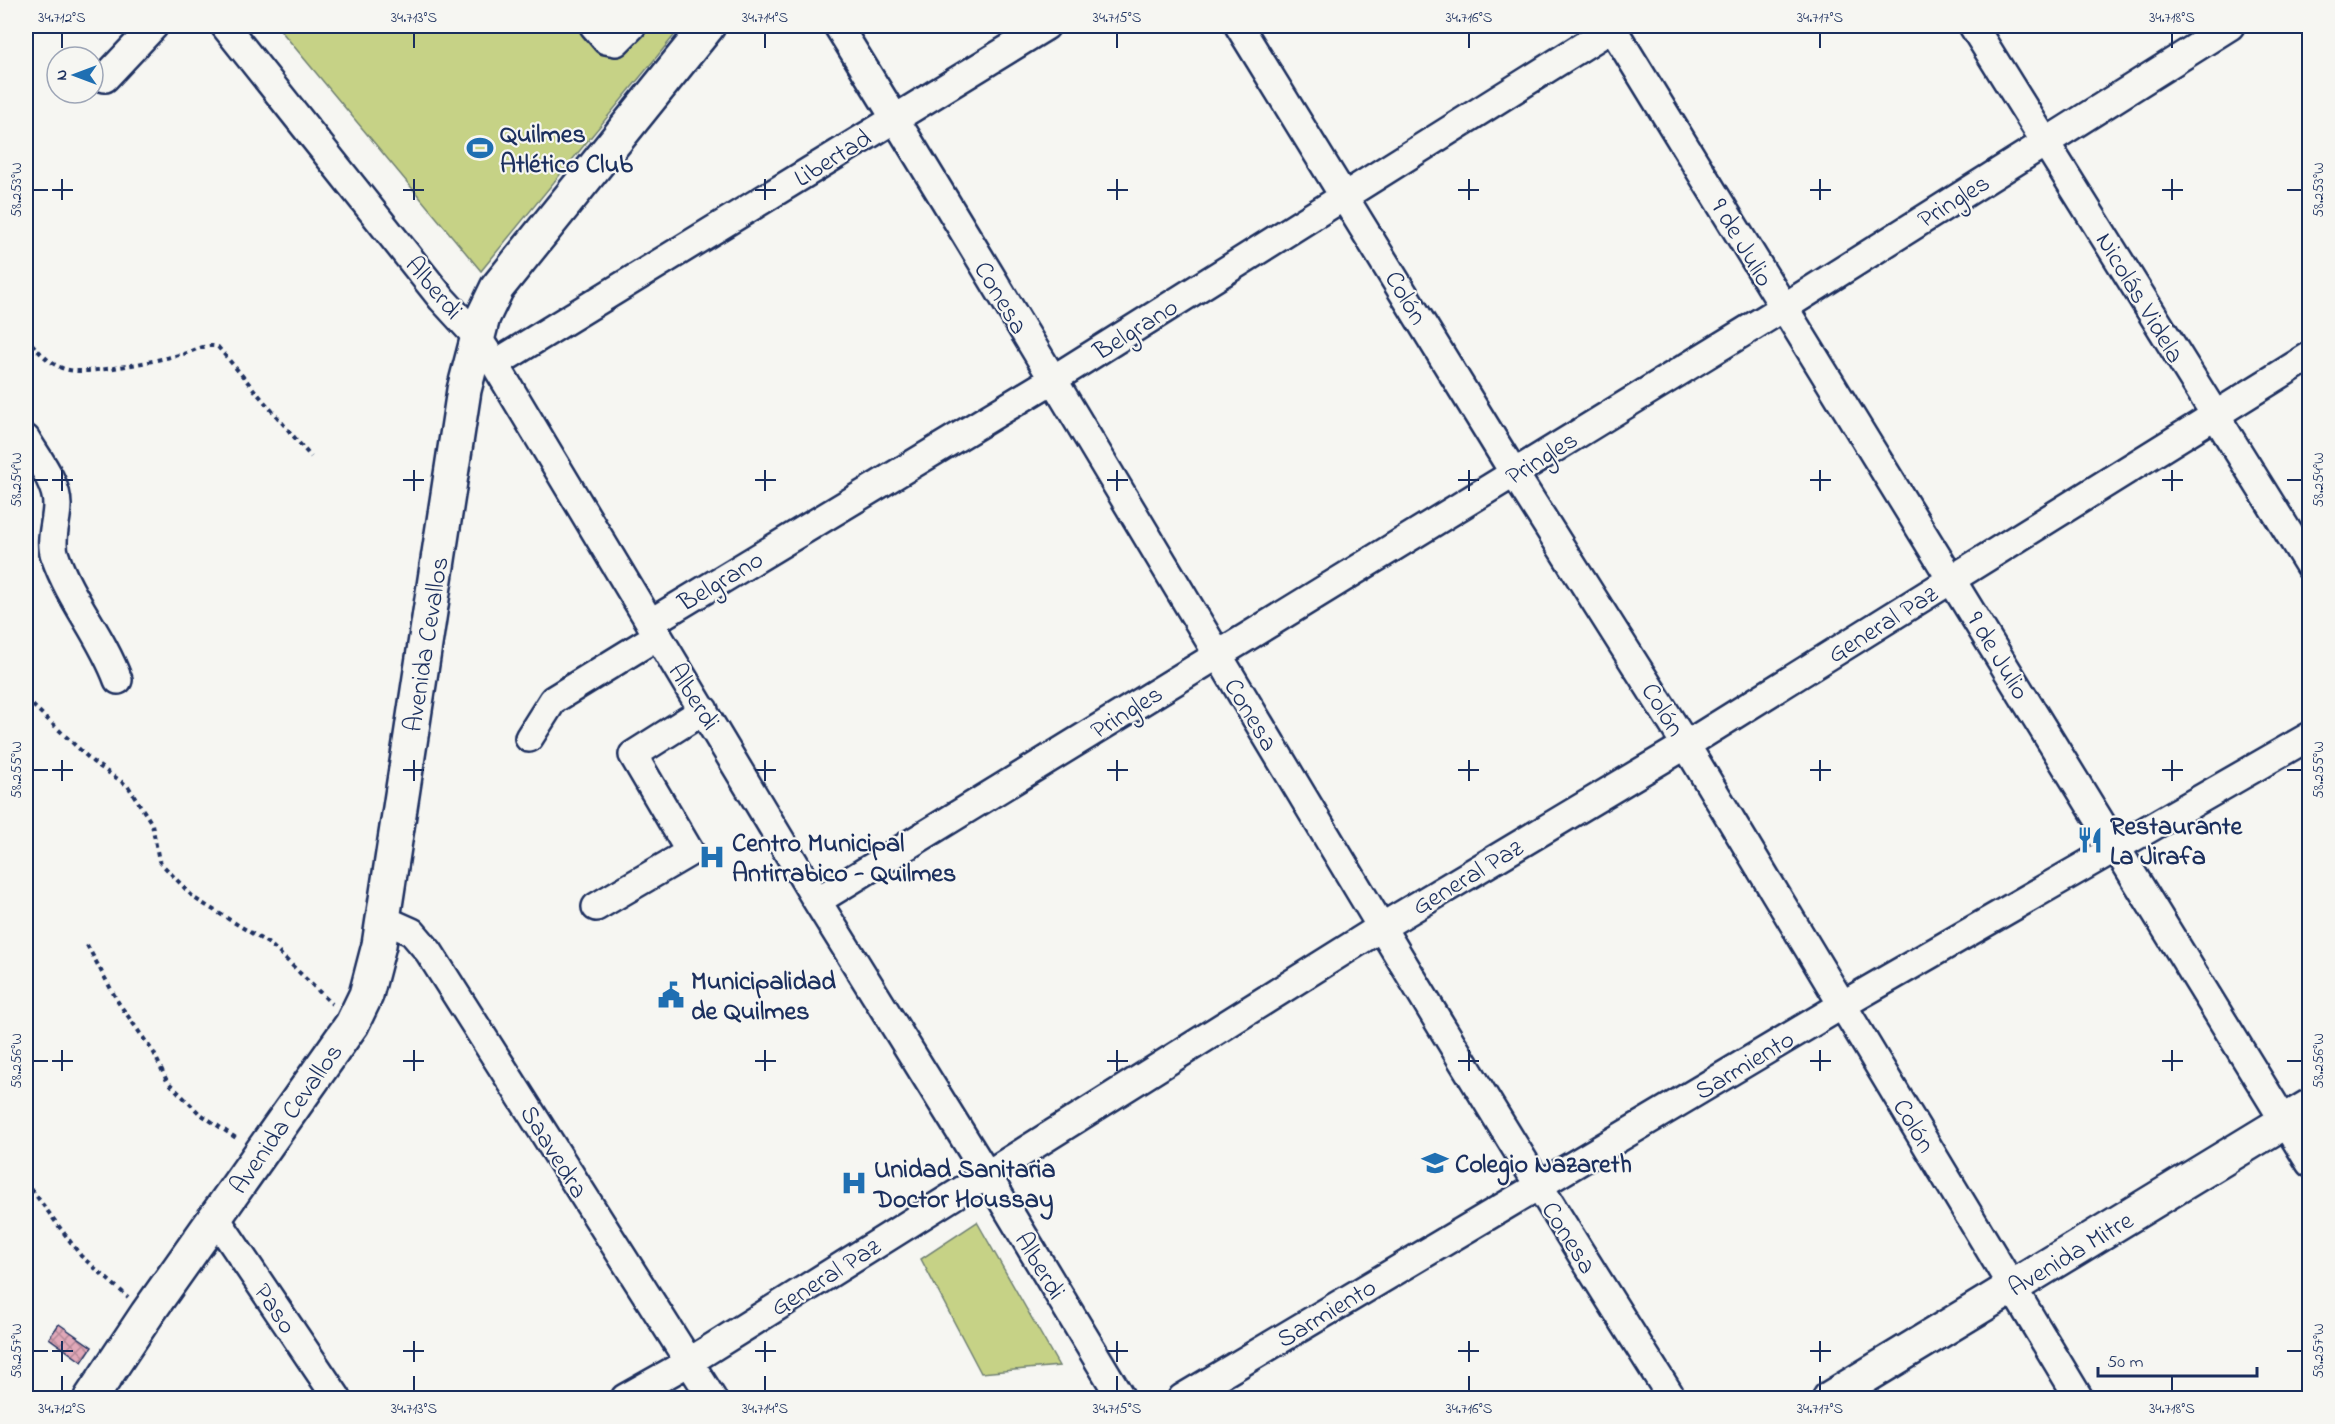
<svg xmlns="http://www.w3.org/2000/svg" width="2335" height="1424" font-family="'Indie Flower',sans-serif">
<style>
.green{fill:#c6d286;stroke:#708072;stroke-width:1.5}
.building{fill:url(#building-cross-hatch);stroke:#1b2f5e;stroke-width:1.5}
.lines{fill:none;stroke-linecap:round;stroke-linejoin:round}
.minor-casing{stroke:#1b2f5e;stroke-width:32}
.major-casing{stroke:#1b2f5e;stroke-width:38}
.path{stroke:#1b2f5e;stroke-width:4;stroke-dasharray:4.5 4.5;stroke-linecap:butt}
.minor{stroke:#f6f6f2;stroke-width:27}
.major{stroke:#f6f6f2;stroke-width:33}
.ticks{fill:none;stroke:#1b2f5e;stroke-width:2}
.labels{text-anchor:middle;stroke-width:4.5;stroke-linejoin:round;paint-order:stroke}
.poi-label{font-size:26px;font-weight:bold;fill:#1b2f5e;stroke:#f6f6f2;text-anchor:start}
.street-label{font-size:26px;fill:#1b2f5e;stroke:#f6f6f2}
.neatline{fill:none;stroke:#1b2f5e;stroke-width:2}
.ticks-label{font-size:15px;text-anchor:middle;fill:#1b2f5e}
</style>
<defs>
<pattern id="building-cross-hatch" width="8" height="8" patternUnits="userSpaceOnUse" patternTransform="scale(1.5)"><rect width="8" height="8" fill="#e1a8b8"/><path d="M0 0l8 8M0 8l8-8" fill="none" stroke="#b68999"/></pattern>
</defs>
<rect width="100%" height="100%" fill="#f6f6f2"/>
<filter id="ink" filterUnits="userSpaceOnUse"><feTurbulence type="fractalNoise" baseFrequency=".0167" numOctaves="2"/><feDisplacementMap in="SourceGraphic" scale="12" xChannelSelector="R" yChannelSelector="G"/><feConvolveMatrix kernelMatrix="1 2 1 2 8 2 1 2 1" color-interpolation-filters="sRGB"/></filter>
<g filter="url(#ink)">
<!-- green -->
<path class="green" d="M277,26H682L481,271Z
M977,1222L1059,1366L981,1373L921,1259Z"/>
<!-- building -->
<path class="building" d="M59,1324L92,1347L82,1362L49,1338Z"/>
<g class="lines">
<!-- minor casing -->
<g class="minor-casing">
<path id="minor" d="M225,26L442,299L477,337L495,364L817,901L987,1175L1121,1398
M594,26L606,40L616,42L632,26
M838,26C1120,481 1385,947 1672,1398
M1239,26L1514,473L1686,745L2079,1398
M1611,26L2310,1163
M1973,26L2310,567
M105,78L154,26
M495,364L1046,26
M26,439C37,458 57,482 57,505C57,522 49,540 55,556C70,600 102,636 118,680
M650,623L1052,380L1615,26
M529,738L553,700L657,636
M817,901L1783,308L2230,26
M596,907L690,852L633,755L704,710
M383,919L412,932L429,952L712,1398
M215,1217L337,1398
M625,1398L689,1362L1380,928L1686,745L2310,356
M1182,1398L1844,1004L2310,736"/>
</g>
<!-- major casing -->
<g class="major-casing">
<path id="major" d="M91,1398L147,1314L352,1024L366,995L379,945L464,390L483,317L497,288L708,26
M1830,1398L2310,1106"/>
</g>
<!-- path -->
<path class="path" d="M26,337C37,350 51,367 69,370C91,375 159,360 183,354C194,351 207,343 218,347L311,457
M26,699L93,762L128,786L152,824L159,861L194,898L271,945L332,1004
M87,945L118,1002L154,1053L167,1081L199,1113L239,1140
M26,1182L81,1256L128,1297"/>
<!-- minor -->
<use href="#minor" class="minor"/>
<!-- major -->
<use href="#major" class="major"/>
</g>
</g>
<!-- ticks -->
<path class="ticks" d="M62,33V48M414,33V48M765,33V48M1117,33V48M1469,33V48M1820,33V48M2172,33V48M62,179V200M414,179V200M765,179V200M1117,179V200M1469,179V200M1820,179V200M2172,179V200M33,190H48M52,190H73M403,190H424M755,190H776M1107,190H1128M1458,190H1479M1810,190H1831M2162,190H2183M2287,190H2302M62,470V491M414,470V491M765,470V491M1117,470V491M1469,470V491M1820,470V491M2172,470V491M33,480H48M52,480H73M403,480H424M755,480H776M1107,480H1128M1458,480H1479M1810,480H1831M2162,480H2183M2287,480H2302M62,760V781M414,760V781M765,760V781M1117,760V781M1469,760V781M1820,760V781M2172,760V781M33,770H48M52,770H73M403,770H424M755,770H776M1107,770H1128M1458,770H1479M1810,770H1831M2162,770H2183M2287,770H2302M62,1050V1071M414,1050V1071M765,1050V1071M1117,1050V1071M1469,1050V1071M1820,1050V1071M2172,1050V1071M33,1061H48M52,1061H73M403,1061H424M755,1061H776M1107,1061H1128M1458,1061H1479M1810,1061H1831M2162,1061H2183M2287,1061H2302M62,1341V1362M414,1341V1362M765,1341V1362M1117,1341V1362M1469,1341V1362M1820,1341V1362M33,1351H48M52,1351H73M403,1351H424M755,1351H776M1107,1351H1128M1458,1351H1479M1810,1351H1831M2287,1351H2302M62,1376V1391M414,1376V1391M765,1376V1391M1117,1376V1391M1469,1376V1391M1820,1376V1391M2172,1376V1391"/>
<!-- icons -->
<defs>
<g id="stadium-bare" transform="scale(2.07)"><path d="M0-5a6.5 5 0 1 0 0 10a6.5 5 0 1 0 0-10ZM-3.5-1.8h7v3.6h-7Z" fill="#1f6fb2" stroke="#f6f6f2" stroke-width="2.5" paint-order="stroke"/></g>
<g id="restaurant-bare" transform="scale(2.07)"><path d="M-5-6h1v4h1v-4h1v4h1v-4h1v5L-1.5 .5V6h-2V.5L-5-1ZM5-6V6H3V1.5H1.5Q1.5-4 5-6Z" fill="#1f6fb2" stroke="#f6f6f2" stroke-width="2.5" paint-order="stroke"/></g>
<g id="hospital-bare" transform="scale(2.07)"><path d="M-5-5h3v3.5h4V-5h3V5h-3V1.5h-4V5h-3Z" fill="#1f6fb2" stroke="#f6f6f2" stroke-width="2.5" paint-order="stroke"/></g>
<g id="civic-bare" transform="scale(2.07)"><path d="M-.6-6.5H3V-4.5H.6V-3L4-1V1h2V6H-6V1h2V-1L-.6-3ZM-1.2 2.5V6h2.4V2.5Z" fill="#1f6fb2" stroke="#f6f6f2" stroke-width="2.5" paint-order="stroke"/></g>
<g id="school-bare" transform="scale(2.07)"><path d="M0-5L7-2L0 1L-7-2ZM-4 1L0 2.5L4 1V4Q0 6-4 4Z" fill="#1f6fb2" stroke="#f6f6f2" stroke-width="2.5" paint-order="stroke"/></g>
</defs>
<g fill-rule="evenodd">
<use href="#stadium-bare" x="480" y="148"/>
<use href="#restaurant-bare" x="2090" y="840"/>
<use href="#hospital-bare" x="712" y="857"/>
<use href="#civic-bare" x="671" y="995"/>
<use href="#school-bare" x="1435" y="1163"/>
<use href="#hospital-bare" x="854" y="1183"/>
</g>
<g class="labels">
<!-- poi labels -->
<g class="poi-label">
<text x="500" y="142">Quilmes<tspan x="500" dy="30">Atlético Club</tspan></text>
<text x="2110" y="834">Restaurante<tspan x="2110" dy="30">La Jirafa</tspan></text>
<text x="732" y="851">Centro Municipal<tspan x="732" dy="30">Antirrabico - Quilmes</tspan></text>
<text x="691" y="989">Municipalidad<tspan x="691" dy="30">de Quilmes</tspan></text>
<text x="1455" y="1172">Colegio Nazareth</text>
<text x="874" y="1177">Unidad Sanitaria<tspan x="874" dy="30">Doctor Houssay</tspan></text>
</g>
<!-- street labels -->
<g class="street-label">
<text transform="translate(832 157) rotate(-32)" y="9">Libertad</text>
<text transform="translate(1953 200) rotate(-32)" y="9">Pringles</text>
<text transform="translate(1743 242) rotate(59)" y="9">9 de Julio</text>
<text transform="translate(435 287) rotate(50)" y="9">Alberdi</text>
<text transform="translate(1002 297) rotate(59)" y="9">Conesa</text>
<text transform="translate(1407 297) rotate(59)" y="9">Colón</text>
<text transform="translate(2141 297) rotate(59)" y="9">Nicolás Videla</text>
<text transform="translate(1135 328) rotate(-32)" y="9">Belgrano</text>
<text transform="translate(1541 457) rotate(-32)" y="9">Pringles</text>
<text transform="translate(720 580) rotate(-31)" y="9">Belgrano</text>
<text transform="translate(1882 623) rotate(-32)" y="9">General Paz</text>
<text transform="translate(425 644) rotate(-81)" y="9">Avenida Cevallos</text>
<text transform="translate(1999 655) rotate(59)" y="9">9 de Julio</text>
<text transform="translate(695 696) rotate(58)" y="9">Alberdi</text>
<text transform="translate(1664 709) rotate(58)" y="9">Colón</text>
<text transform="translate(1126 711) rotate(-32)" y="9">Pringles</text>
<text transform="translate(1252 714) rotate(59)" y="9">Conesa</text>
<text transform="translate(1467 876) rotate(-31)" y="9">General Paz</text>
<text transform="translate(1744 1064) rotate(-31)" y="9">Sarmiento</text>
<text transform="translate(285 1118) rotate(-55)" y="9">Avenida Cevallos</text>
<text transform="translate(1915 1125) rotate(59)" y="9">Colón</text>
<text transform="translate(555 1151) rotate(58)" y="9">Saavedra</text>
<text transform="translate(1570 1237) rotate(58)" y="9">Conesa</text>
<text transform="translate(2070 1253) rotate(-31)" y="9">Avenida Mitre</text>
<text transform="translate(1041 1265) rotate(59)" y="9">Alberdi</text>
<text transform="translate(825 1276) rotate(-32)" y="9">General Paz</text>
<text transform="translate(276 1308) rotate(56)" y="9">Paso</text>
<text transform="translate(1326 1312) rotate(-31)" y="9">Sarmiento</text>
</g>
</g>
<!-- margin -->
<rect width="2335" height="1424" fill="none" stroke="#f6f6f2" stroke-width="66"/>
<!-- north arrow -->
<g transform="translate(75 75) rotate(270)"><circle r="28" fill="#f6f6f2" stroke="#9ea6b7" stroke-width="1.5"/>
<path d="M0-4.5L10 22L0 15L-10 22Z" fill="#1f6fb2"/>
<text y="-9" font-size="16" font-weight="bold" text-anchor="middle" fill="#1b2f5e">N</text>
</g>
<!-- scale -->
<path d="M2098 1367v9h159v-9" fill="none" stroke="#1b2f5e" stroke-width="3"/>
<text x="2107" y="1367" font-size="18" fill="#1b2f5e" stroke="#f6f6f2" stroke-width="4.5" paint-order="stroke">50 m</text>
<rect x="33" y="33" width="2269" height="1358" class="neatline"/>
<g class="ticks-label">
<text x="62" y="22">34.712°S</text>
<text x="414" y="22">34.713°S</text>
<text x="765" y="22">34.714°S</text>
<text x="1117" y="22">34.715°S</text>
<text x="1469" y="22">34.716°S</text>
<text x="1820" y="22">34.717°S</text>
<text x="2172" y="22">34.718°S</text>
<text transform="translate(2318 190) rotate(-90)" y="5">58.253°W</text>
<text transform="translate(16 190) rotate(-90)" y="5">58.253°W</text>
<text transform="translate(2318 480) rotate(-90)" y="5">58.254°W</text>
<text transform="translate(16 480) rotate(-90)" y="5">58.254°W</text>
<text transform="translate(2318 770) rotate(-90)" y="5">58.255°W</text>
<text transform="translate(16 770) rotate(-90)" y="5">58.255°W</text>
<text transform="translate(2318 1061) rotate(-90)" y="5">58.256°W</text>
<text transform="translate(16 1061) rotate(-90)" y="5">58.256°W</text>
<text transform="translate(2318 1351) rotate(-90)" y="5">58.257°W</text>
<text transform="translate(16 1351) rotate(-90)" y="5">58.257°W</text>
<text x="62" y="1413">34.712°S</text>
<text x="414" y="1413">34.713°S</text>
<text x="765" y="1413">34.714°S</text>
<text x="1117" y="1413">34.715°S</text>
<text x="1469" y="1413">34.716°S</text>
<text x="1820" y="1413">34.717°S</text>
<text x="2172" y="1413">34.718°S</text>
</g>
</svg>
